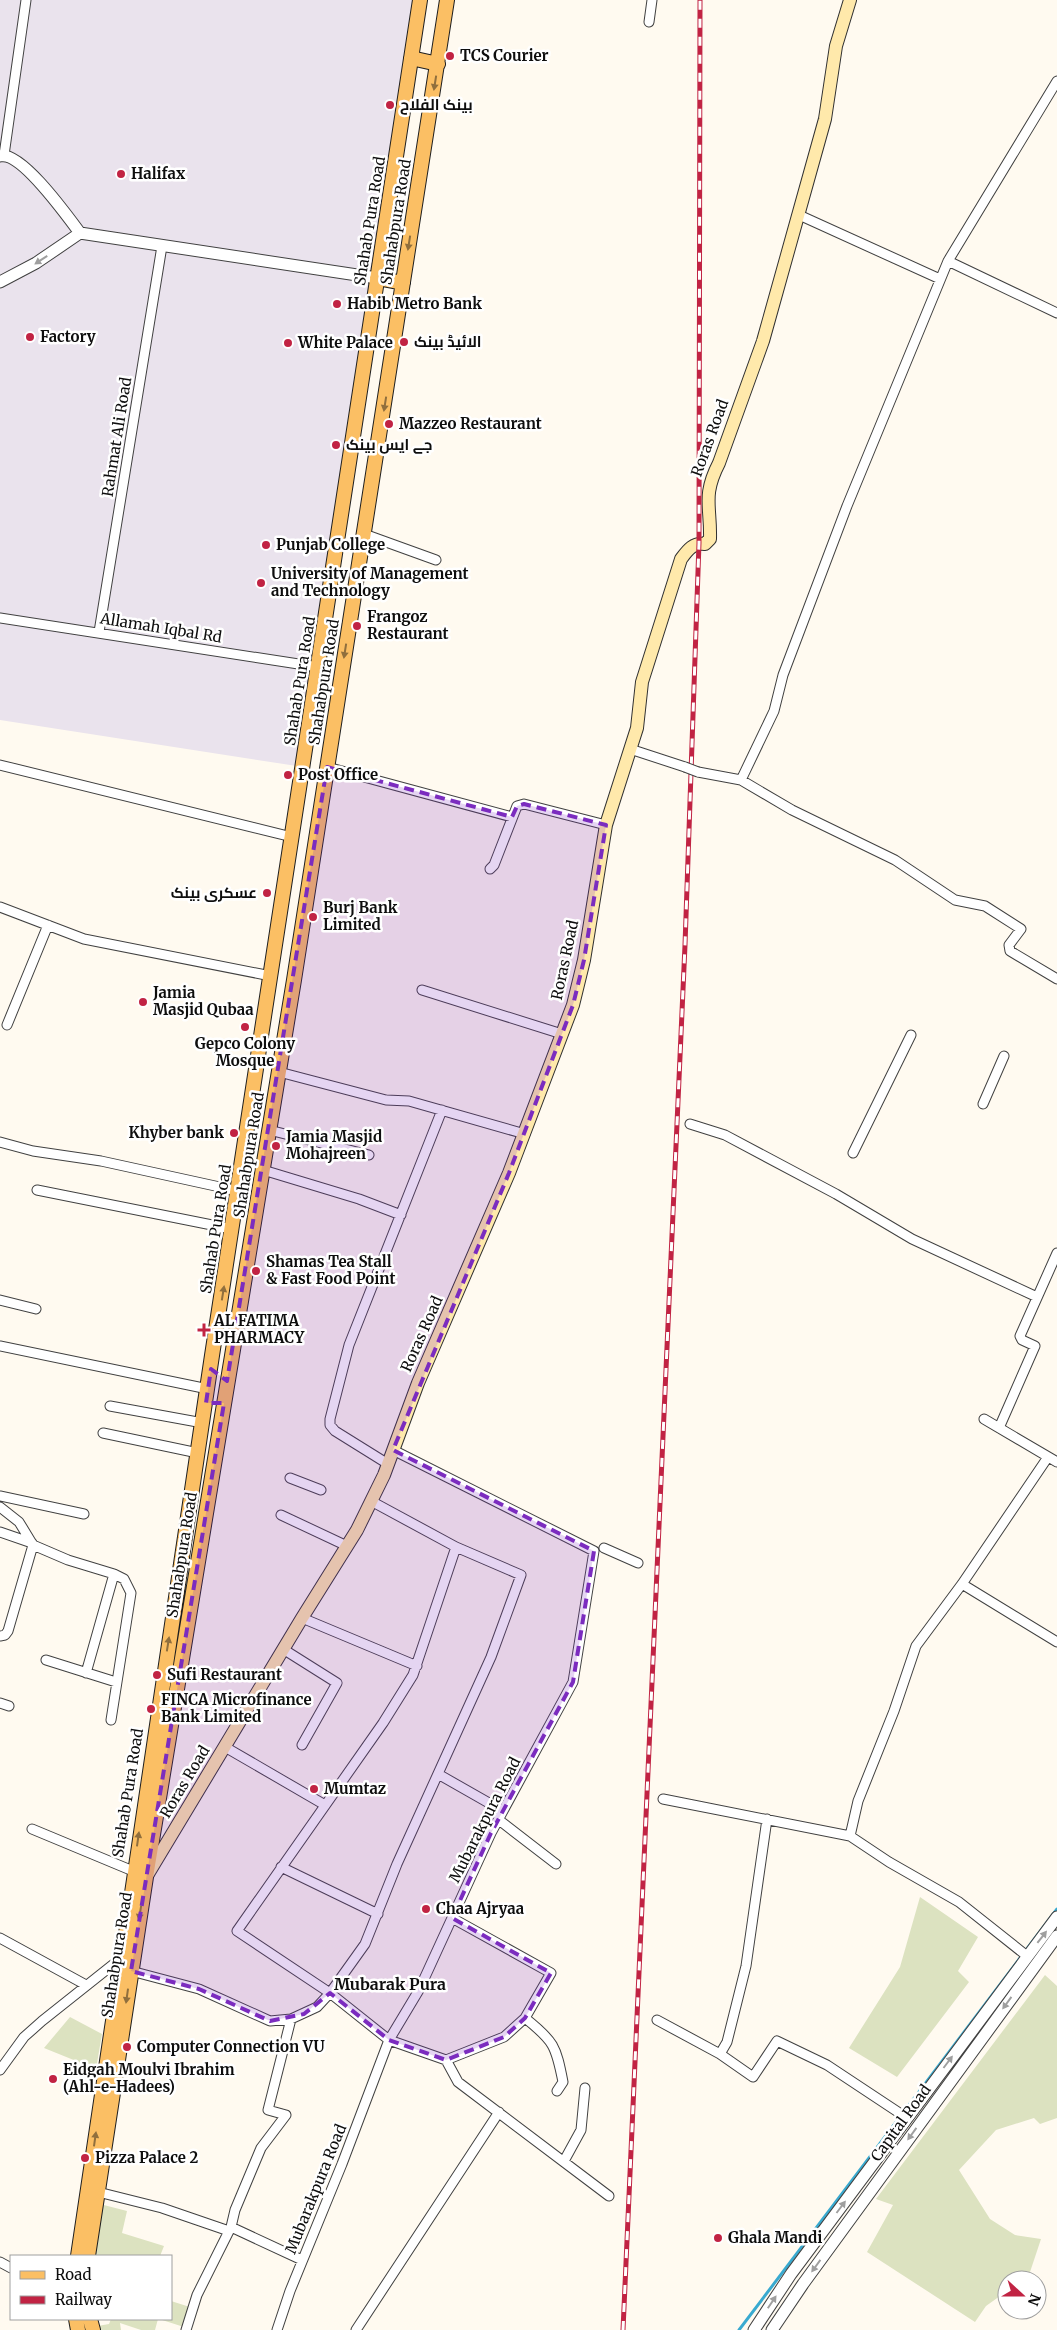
<svg xmlns="http://www.w3.org/2000/svg" width="1057" height="2330" font-family="Merriweather,Cairo,serif">
<style>
.industrial{fill:#eae3ed}
.cemetery{fill:#dce2c0}
.lines{fill:none;stroke-linecap:round;stroke-linejoin:round}
.stream{stroke:#39aad0;stroke-width:3}
.minor-casing{stroke:#414141;stroke-width:11}
.tertiary-casing{stroke:#414141;stroke-width:13}
.secondary-casing{stroke:#303030;stroke-width:14}
.primary-casing{stroke:#1f1f1f;stroke-width:16}
.minor{stroke:#fff;stroke-width:9}
.tertiary{stroke:#fff;stroke-width:11}
.secondary{stroke:#ffe9ab;stroke-width:12}
.primary{stroke:#fbbf64;stroke-width:14}
.rail-casing{stroke:#c12343;stroke-width:5}
.rail{stroke:#fff;stroke-width:3;stroke-dasharray:9;stroke-linecap:butt}
.minor-bridge-casing{stroke:#414141;stroke-width:11;stroke-linecap:butt}
.minor-bridge{stroke:#fff;stroke-width:9}
.oneway{fill:#906f3d}
.oneway2{fill:#9f9f9f}
.marked{fill:#7b2cbf;fill-opacity:0.2;stroke:#7b2cbf;stroke-width:4;stroke-dasharray:10 6;stroke-linejoin:round}
.poi-dot{fill:#c12343;stroke:#fff;stroke-width:2}
.labels{text-anchor:middle;stroke-width:5;stroke-linejoin:round;paint-order:stroke}
.poi-label{font-size:15px;font-weight:bold;fill:#0e0e0e;stroke:#fff;text-anchor:start}
.street-label{font-size:15px;fill:#0e0e0e;stroke:#fff}
.neighbourhood-label{font-size:16px;font-weight:bold;fill:#0e0e0e;stroke:#fff}
</style>
<rect width="100%" height="100%" fill="#fffaf0"/>
<!-- industrial -->
<path class="industrial" d="M0,0H420L303,767L0,720Z"/>
<!-- cemetery -->
<path class="cemetery" d="M920,1897L978,1937L958,1971L969,1982L897,2077L849,2048L900,1967Z
M1045,1975L1057,1986V2118L1040,2124L1034,2118L996,2130L959,2170L990,2219L1015,2235L1041,2239L1028,2278L1007,2280V2291L986,2306L975,2322L867,2252L893,2205L876,2199Z
M70,2017L102,2034L96,2069L44,2048Z
M96,2203L127,2211L122,2233L164,2246L160,2256H88Z
M171,2301L193,2308L187,2328L159,2319H171Z
M111,2319H158L155,2330H141L120,2323L121,2330H92V2327L109,2324Z"/>
<g class="lines">
<!-- stream -->
<path class="stream" d="M739,2330L1057,1909"/>
<!-- minor casing -->
<g class="minor-casing">
<path id="minor" d="M649,22L652,0
M4,155L26,0
M799,215L940,279
M948,261L1057,313
M364,534L436,560
M0,618L318,667
M99,632L162,246
M630,749L685,767
M0,765L292,837
M327,767L512,817
M698,772L741,780L792,810L895,860L955,900L985,906L1021,929L1009,945L1010,951L1057,979
M741,780L774,711L783,675L847,506L948,261L1057,81
M490,869L494,865L517,806L524,804L606,825
M0,907L84,939L271,976
M422,990L562,1034
M7,1025L48,925
M279,1072L386,1100L409,1101L525,1134
M983,1104L1004,1056
M690,1124L725,1135L836,1194L912,1239L1037,1297
M269,1130L369,1155
M0,1142L33,1151L101,1161L238,1191
M853,1153L911,1035
M263,1170L359,1199L401,1215
M37,1190L232,1229
M0,1300L36,1309
M0,1346L208,1389
M110,1406L203,1423
M984,1419L1057,1462
M999,1428L1035,1346L1022,1340L1020,1336L1057,1253
M103,1433L198,1453
M388,1464L335,1431L330,1425V1419L349,1345L442,1110
M290,1478L321,1490
M0,1496L84,1514
M0,1507L19,1522L33,1545L68,1560L114,1574L124,1579L131,1593L111,1720
M281,1515L347,1546
M0,1532L32,1543
M604,1548L638,1563
M962,1584L1057,1642
M302,1618L417,1666
M0,1636L5,1635L8,1631L33,1545
M283,1649L337,1683L302,1745
M46,1660L116,1682
M86,1673L114,1574
M0,1703L9,1706
M225,1747L325,1805
M438,1774L503,1811
M663,1799L850,1836L889,1862L959,1902L1027,1956
M499,1820L556,1864
M32,1829L133,1871
M850,1836L858,1801L894,1711L916,1646L962,1584L1048,1457
M281,1867L378,1914
M452,1918L551,1973L525,2018L504,2037L446,2060L389,2040L330,1993L237,1931L383,1723L413,1675L456,1547
M0,1938L86,1985
M131,1971L199,1989L270,2021L291,2019L317,2007L330,1993L365,1944L397,1864L491,1657L521,1575L456,1547L371,1501
M525,2018C554,2041 556,2046 563,2082L557,2091
M657,2020L720,2054L753,2077L777,2041L827,2065L907,2118
M720,2054L727,2042L746,1966L767,1819
M446,2060L458,2082L609,2196
M0,2070L24,2037L42,2021L120,1959
M564,2161L581,2130L585,2088
M98,2192L162,2208L229,2231
M231,2227L302,2260
M0,2262L11,2268
M186,2330L197,2295L231,2227L235,2210L261,2148L286,2115L268,2110L291,2019
M277,2330L290,2291L342,2164L389,2040L419,1990L491,1833L573,1682L594,1551L393,1450
M356,2330L499,2112"/>
</g>
<!-- tertiary casing -->
<g class="tertiary-casing">
<path id="tertiary" d="M0,156C21,151 68,217 80,233L377,278
M0,282L36,263L80,233
M754,2330L791,2274L1057,1917
M772,2330L803,2284L1057,1936"/>
</g>
<!-- secondary casing -->
<g class="secondary-casing">
<path id="secondary" d="M148,1874L302,1618L357,1530L384,1475L418,1383L509,1173L573,1005L584,960L606,825L637,728L642,682L681,559C687,551 693,542 705,544L710,539C711,506 702,496 719,463L763,341L825,119L836,46L850,0"/>
</g>
<!-- primary casing -->
<g class="primary-casing">
<path id="primary" d="M411,58L438,64
M377,278L403,283
M78,2256C185,1503 308,752 420,0
M88,2256L146,1877L294,980L447,0
M76,2319L78,2330
M90,2319L93,2330"/>
</g>
<!-- minor -->
<use href="#minor" class="minor"/>
<!-- tertiary -->
<use href="#tertiary" class="tertiary"/>
<!-- secondary -->
<use href="#secondary" class="secondary"/>
<!-- primary -->
<use href="#primary" class="primary"/>
<!-- rail casing -->
<g class="rail-casing">
<path id="rail" d="M623,2330L685,945L699,543L700,0"/>
</g>
<!-- rail -->
<use href="#rail" class="rail"/>
<!-- minor-bridge casing -->
<g class="minor-bridge-casing">
<path id="minor-bridge" d="M685,767L698,772"/>
</g>
<!-- minor-bridge -->
<use href="#minor-bridge" class="minor-bridge"/>
</g>
<!-- one-way arrows -->
<defs><path id="oneway-solid" d="M-6-.8H1V-3.2L6.5 0L1 3.2V.8H-6Z" transform="scale(1.25)"/></defs>
<g class="oneway">
<use href="#oneway-solid" transform="translate(435 83) rotate(99)"/>
<use href="#oneway-solid" transform="translate(409 243) rotate(99)"/>
<use href="#oneway-solid" transform="translate(385 404) rotate(99)"/>
<use href="#oneway-solid" transform="translate(345 651) rotate(99)"/>
<use href="#oneway-solid" transform="translate(223 1293) rotate(-81)"/>
<use href="#oneway-solid" transform="translate(168 1644) rotate(-81)"/>
<use href="#oneway-solid" transform="translate(138 1839) rotate(-82)"/>
<use href="#oneway-solid" transform="translate(140 1913) rotate(99)"/>
<use href="#oneway-solid" transform="translate(127 1996) rotate(98)"/>
<use href="#oneway-solid" transform="translate(95 2139) rotate(-82)"/>
</g>
<g class="oneway2">
<use href="#oneway-solid" transform="translate(41 260) rotate(147)"/>
<use href="#oneway-solid" transform="translate(1042 1937) rotate(-52)"/>
<use href="#oneway-solid" transform="translate(1007 2003) rotate(126)"/>
<use href="#oneway-solid" transform="translate(948 2062) rotate(-53)"/>
<use href="#oneway-solid" transform="translate(912 2134) rotate(126)"/>
<use href="#oneway-solid" transform="translate(841 2207) rotate(-53)"/>
<use href="#oneway-solid" transform="translate(816 2266) rotate(126)"/>
<use href="#oneway-solid" transform="translate(772 2302) rotate(-56)"/>
</g>
<!-- marked area -->
<path class="marked" d="M327,767L512,817L517,806L524,804L606,825L584,960L573,1005L509,1173L393,1450L594,1551L573,1682L491,1833L452,1918L551,1973L525,2018L504,2037L446,2060L389,2040L330,1993L304,2014L270,2021L199,1989L131,1971L224,1403H206L211,1369L227,1381Z"/>
<!-- markers -->
<g class="poi-dot">
<circle cx="450" cy="56" r="5"/>
<circle cx="390" cy="105" r="5"/>
<circle cx="121" cy="174" r="5"/>
<circle cx="337" cy="304" r="5"/>
<circle cx="30" cy="337" r="5"/>
<circle cx="404" cy="342" r="5"/>
<circle cx="288" cy="343" r="5"/>
<circle cx="389" cy="424" r="5"/>
<circle cx="336" cy="445" r="5"/>
<circle cx="266" cy="545" r="5"/>
<circle cx="261" cy="583" r="5"/>
<circle cx="357" cy="626" r="5"/>
<circle cx="288" cy="775" r="5"/>
<circle cx="267" cy="893" r="5"/>
<circle cx="313" cy="917" r="5"/>
<circle cx="143" cy="1002" r="5"/>
<circle cx="245" cy="1027" r="5"/>
<circle cx="234" cy="1133" r="5"/>
<circle cx="276" cy="1146" r="5"/>
<circle cx="256" cy="1271" r="5"/>
<path d="M201.5 1322.5h5v5h5v5h-5v5h-5v-5h-5v-5h5z"/>
<circle cx="157" cy="1675" r="5"/>
<circle cx="151" cy="1709" r="5"/>
<circle cx="314" cy="1789" r="5"/>
<circle cx="426" cy="1909" r="5"/>
<circle cx="127" cy="2047" r="5"/>
<circle cx="53" cy="2079" r="5"/>
<circle cx="85" cy="2158" r="5"/>
<circle cx="718" cy="2238" r="5"/>
</g>
<g class="labels">
<!-- poi labels -->
<g class="poi-label">
<text x="460" y="61">TCS Courier</text>
<text x="400" y="110">بینک الفلاح</text>
<text x="131" y="179">Halifax</text>
<text x="347" y="309">Habib Metro Bank</text>
<text x="40" y="342">Factory</text>
<text x="414" y="347">الائیڈ بینک</text>
<text x="298" y="348">White Palace</text>
<text x="399" y="429">Mazzeo Restaurant</text>
<text x="346" y="450">جے ایس بینک</text>
<text x="276" y="550">Punjab College</text>
<text x="271" y="579">University of Management<tspan x="271" dy="17">and Technology</tspan></text>
<text x="367" y="622">Frangoz<tspan x="367" dy="17">Restaurant</tspan></text>
<text x="298" y="780">Post Office</text>
<text x="257" y="898" text-anchor="end">عسکری بینک</text>
<text x="323" y="913">Burj Bank<tspan x="323" dy="17">Limited</tspan></text>
<text x="153" y="998">Jamia<tspan x="153" dy="17">Masjid Qubaa</tspan></text>
<text x="245" y="1049" text-anchor="middle">Gepco Colony<tspan x="245" dy="17">Mosque</tspan></text>
<text x="224" y="1138" text-anchor="end">Khyber bank</text>
<text x="286" y="1142">Jamia Masjid<tspan x="286" dy="17">Mohajreen</tspan></text>
<text x="266" y="1267">Shamas Tea Stall<tspan x="266" dy="17">&amp; Fast Food Point</tspan></text>
<text x="214" y="1326">AL FATIMA<tspan x="214" dy="17">PHARMACY</tspan></text>
<text x="167" y="1680">Sufi Restaurant</text>
<text x="161" y="1705">FINCA Microfinance<tspan x="161" dy="17">Bank Limited</tspan></text>
<text x="324" y="1794">Mumtaz</text>
<text x="436" y="1914">Chaa Ajryaa</text>
<text x="137" y="2052">Computer Connection VU</text>
<text x="63" y="2075">Eidgah Moulvi Ibrahim<tspan x="63" dy="17">(Ahl-e-Hadees)</tspan></text>
<text x="95" y="2163">Pizza Palace 2</text>
<text x="728" y="2243">Ghala Mandi</text>
</g>
<!-- street labels -->
<g class="street-label">
<text transform="translate(370 221) rotate(-81)" y="5">Shahab Pura Road</text>
<text transform="translate(396 222) rotate(-81)" y="5">Shahabpura Road</text>
<text transform="translate(117 437) rotate(-81)" y="5">Rahmat Ali Road</text>
<text transform="translate(710 438) rotate(-70)" y="5">Roras Road</text>
<text transform="translate(161 628) rotate(9)" y="5">Allamah Iqbal Rd</text>
<text transform="translate(300 681) rotate(-81)" y="5">Shahab Pura Road</text>
<text transform="translate(324 682) rotate(-81)" y="5">Shahabpura Road</text>
<text transform="translate(565 960) rotate(-78)" y="5">Roras Road</text>
<text transform="translate(249 1155) rotate(-81)" y="5">Shahabpura Road</text>
<text transform="translate(216 1229) rotate(-81)" y="5">Shahab Pura Road</text>
<text transform="translate(422 1334) rotate(-66)" y="5">Roras Road</text>
<text transform="translate(182 1555) rotate(-81)" y="5">Shahabpura Road</text>
<text transform="translate(185 1782) rotate(-59)" y="5">Roras Road</text>
<text transform="translate(128 1793) rotate(-81)" y="5">Shahab Pura Road</text>
<text transform="translate(485 1820) rotate(-63)" y="5">Mubarakpura Road</text>
<text transform="translate(117 1955) rotate(-81)" y="5">Shahabpura Road</text>
<text transform="translate(901 2123) rotate(-54)" y="5">Capital Road</text>
<text transform="translate(316 2189) rotate(-68)" y="5">Mubarakpura Road</text>
</g>
<!-- neighbourhood labels -->
<g class="neighbourhood-label">
<text x="390" y="1990">Mubarak Pura</text>
</g>
</g>
<!-- legend -->
<rect x="10" y="2255" width="162" height="65" fill="#ffffff" stroke="#9f9f9f"/>
<rect x="20" y="2271" width="25" height="8" fill="#fbbf64" stroke="#9f9f9f"/>
<text x="55" y="2280" font-size="15" fill="#0e0e0e">Road</text>
<rect x="20" y="2296" width="25" height="8" fill="#c12343" stroke="#9f9f9f"/>
<text x="55" y="2305" font-size="15" fill="#0e0e0e">Railway</text>
<!-- north arrow -->
<g transform="translate(1022 2295) rotate(111)"><circle r="24" fill="#ffffff" stroke="#9f9f9f"/>
<path d="M0-4L9 19L0 12L-9 19Z" fill="#c12343"/>
<text y="-8" font-size="14" font-weight="bold" text-anchor="middle" fill="#0e0e0e">N</text>
</g>
</svg>
